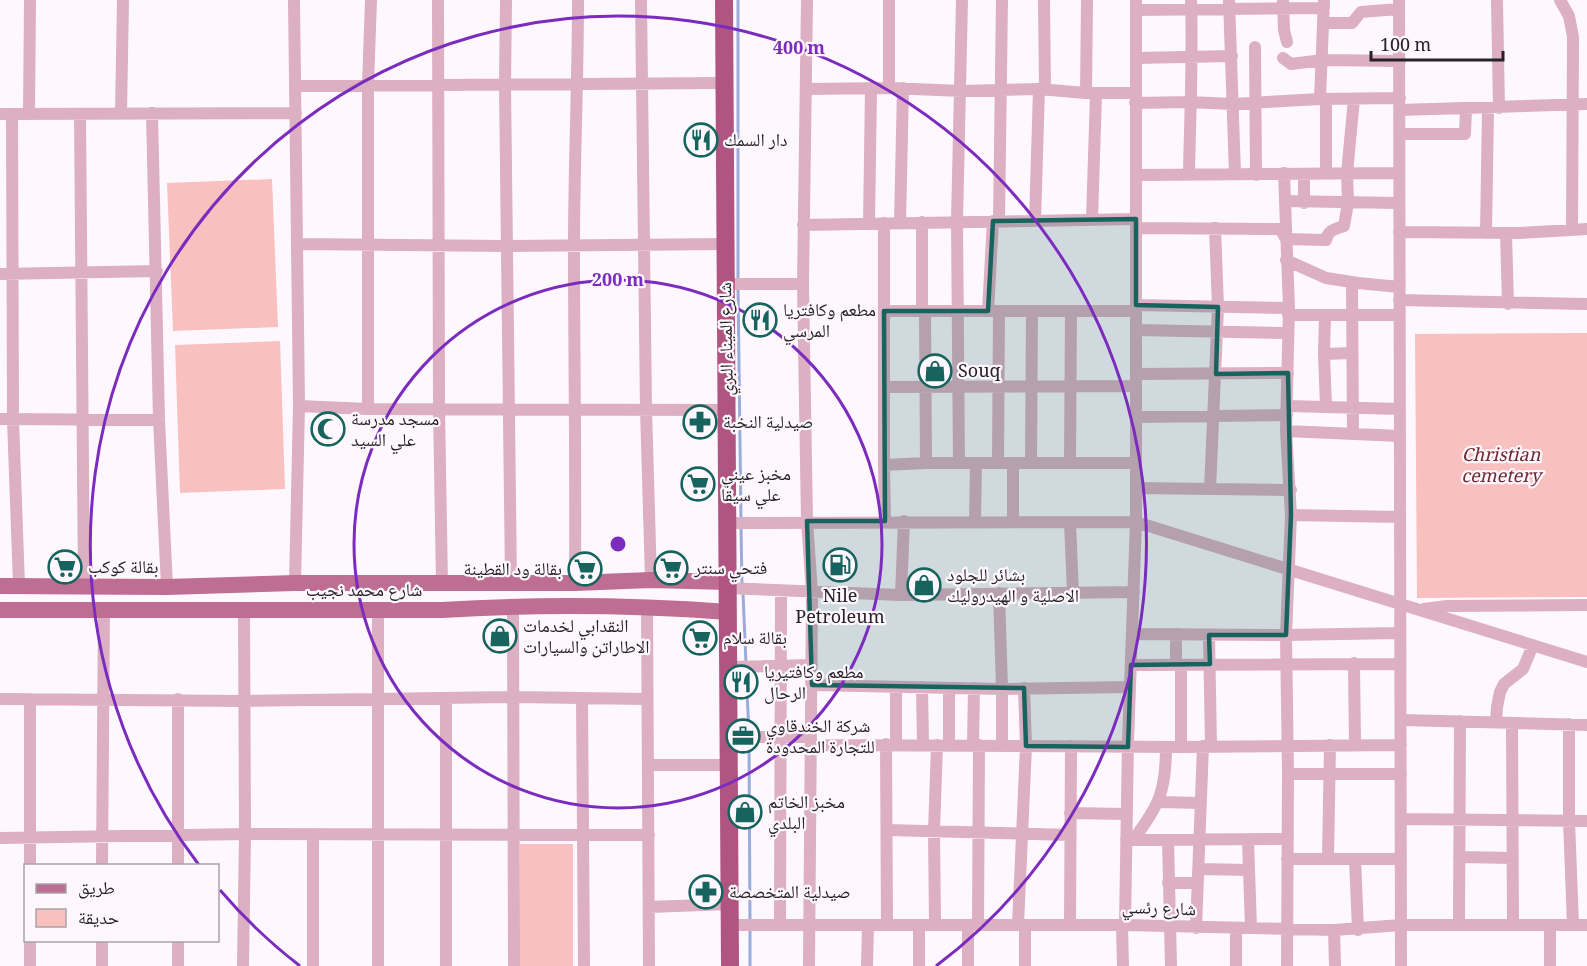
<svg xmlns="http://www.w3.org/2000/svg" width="1587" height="966" font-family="Georgia,'Noto Naskh Arabic',serif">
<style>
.green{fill:#f9c0c0}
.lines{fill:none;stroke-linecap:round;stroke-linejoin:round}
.stream{stroke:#9babd9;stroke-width:3}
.minor{stroke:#dcafc2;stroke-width:12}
.major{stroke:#bd6e92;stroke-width:16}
.highway{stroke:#b05581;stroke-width:18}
.marked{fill:#17645e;fill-opacity:0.2;stroke:#17645e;stroke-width:4.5;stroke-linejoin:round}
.ring{fill:none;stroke:#7b2cbf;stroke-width:3}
.labels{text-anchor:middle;stroke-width:4.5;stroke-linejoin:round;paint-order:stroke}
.poi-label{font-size:18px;fill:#262226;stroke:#fef8fe;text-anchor:start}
.street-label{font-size:18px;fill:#262226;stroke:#fef8fe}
.park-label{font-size:18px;font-style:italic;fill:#702a2f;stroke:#fef8fe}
.centre{fill:#7b2cbf;stroke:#fef8fe;stroke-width:3}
.ring-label{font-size:18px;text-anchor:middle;font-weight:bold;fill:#7b2cbf;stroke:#fef8fe;stroke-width:4.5;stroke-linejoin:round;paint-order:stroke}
</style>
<rect width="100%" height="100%" fill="#fef8fe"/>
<!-- green -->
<path class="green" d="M272,179L278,327L173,331L167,183Z
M1587,333V597L1417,598L1415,334Z
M280,341L285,489L180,493L175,345Z
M520,844H573V966H519Z"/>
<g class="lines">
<!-- stream -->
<path class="stream" d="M738,0V281
M738,287L741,521
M741,527L742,586
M743,593L746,664
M746,671L749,733
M749,740L750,922
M750,966V929"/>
<!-- minor -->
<path class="minor" d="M294,0L299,406L295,583
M438,0L439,409L442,583
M506,0L505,85L511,583
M641,0L646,409L651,580
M807,0L803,284L807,521L812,592L809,966
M889,0V88
M1044,0L1045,90
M1229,0L1235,174
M1399,0L1401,966
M1497,0L1499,108
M1560,0L1569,16L1573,37L1572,230
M1283,2L1284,30L1287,42
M1136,10L1324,8
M1323,23H1352L1361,12L1399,9
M1255,47L1256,175
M1137,58L1232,56
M1283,58L1291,64L1323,60L1400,61
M295,86L724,83
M806,89L889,88L962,91L1039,89L1086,93H1135
M1086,93L1087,0
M1320,99L1324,0
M1135,103L1190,102L1232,104L1320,99L1400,98
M1400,110L1587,104
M152,113L159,420L167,587
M0,114L296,113
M12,114L13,420L19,585
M29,114L30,0
M80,114L84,587
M121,114L123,0
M1400,134H1465L1466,109
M1284,173L1289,308L1286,431L1291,515L1286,635L1288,774L1287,966
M1326,173V99
M1189,174C1190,116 1193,58 1191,0
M1136,175L1399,173
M1285,201L1398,203
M1304,203V174
M1092,219L1096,94
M999,221L1002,0
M1035,221L1039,89
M922,222V311
M900,223L903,88
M869,224L871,88
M803,225L1136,219
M1136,228L1280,229L1286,239L1326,240C1328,230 1335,229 1344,226L1348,203L1347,173L1354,99
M1399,232L1520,233L1587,229
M1486,233L1488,108
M1506,233L1508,304
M297,244L507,246L725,244
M1286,260L1326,278L1358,283L1399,287
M0,274L157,271
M1352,283L1353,434
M726,284H803
M1399,300L1587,304
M1136,305L1289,308
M884,311H1136
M925,311L926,463
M988,311L993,221
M1288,315H1399
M1325,315L1324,354L1326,407
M1136,330L1288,333
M1324,354L1352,353
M1136,374L1288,373
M884,387L1136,386
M299,406L368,409L727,410
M1287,406L1400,409
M368,409V85L371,0
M1136,417L1287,415
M0,419L159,420
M1286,431L1400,436
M1031,462L1032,311
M1070,462L1071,311
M959,463L957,221L962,0
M998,463L999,311
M884,465V223
M1136,488L1291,490
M1210,489L1218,307L1215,228
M1291,515L1400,517
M885,521L884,465L926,463H1136
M975,522L976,463
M1013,522V463
M727,523L1136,522L1587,662
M1070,523L1073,592
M575,583C576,470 574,358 574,246C574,164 578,82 578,0
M727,588L901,595L1134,592
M999,593L1002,689V746
M901,595L904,521
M513,606L514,966
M647,608L649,966
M1424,609L1447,606L1587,605
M1133,634L1286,635L1400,633
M1176,634V665
M1209,635L1211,746
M1354,663L1355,745
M1131,665L1400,664
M728,667L812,665
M812,685L1002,689L1130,687
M922,687L923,745
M446,698V966
M582,698L584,966
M0,699L244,701L514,697L647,699
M1401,720L1587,725
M1496,722L1497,707L1500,692L1504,684L1523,669L1533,645
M1512,723L1513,925
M1569,724V821L1573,925
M728,737H811
M886,744L887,925
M896,744V687
M811,745L1181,747L1401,745
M949,745V688
M973,745L974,688
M1181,747V665
M648,765H729
M1288,774H1401
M1158,802L1201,803
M1070,813L1127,814
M1402,819L1587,821
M887,830L1070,835
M0,838L245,834L649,835
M1126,840L1288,839
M1133,840C1159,806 1166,791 1166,747
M1168,840L1171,966
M1248,840L1251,928
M1459,857L1513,858
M1287,859H1401
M1328,859L1330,745
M1355,859L1358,930
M30,866V699
M102,866L104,608
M178,866V699
M1198,869L1248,870
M1168,883H1198
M649,907L730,904
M730,925H1125L1334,930L1401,925H1587
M780,925L781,591
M935,925L934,831L937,745
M968,925V966
M978,925L979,745
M1018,925L1026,746L1024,688
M1025,925V966
M1070,925L1071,746
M1122,925L1123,966
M1125,925L1128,741L1136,522V0
M1459,925L1460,721
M1550,925V966
M1196,928L1203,746
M1334,930L1335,966
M178,940V966
M30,966V940
M102,966V940
M243,966L245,834L244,610
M313,966V835
M378,966V610
M867,966L868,925
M919,966V925
M1236,966V928"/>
<!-- major -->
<path class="major" d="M0,586L167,587L295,583H575L651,580L727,582
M0,610H442C537,604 633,605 728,612"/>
<!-- highway -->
<path class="highway" d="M724,0L730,966"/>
</g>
<!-- marked area -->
<path class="marked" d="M1136,219V305L1218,307L1216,374L1288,373L1291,515L1286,635H1209L1210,664L1131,665L1128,747L1026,746L1024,688L812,685L807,521H885L884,311H988L993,221Z"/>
<!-- distance rings -->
<g class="ring">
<circle cx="618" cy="544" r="264"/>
<path d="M300 966A528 528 0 0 1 220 890M199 865A528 528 0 1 1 936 966"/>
</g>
<!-- icons -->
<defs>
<g id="restaurant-ring" transform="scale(1.725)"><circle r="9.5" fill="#fef8fe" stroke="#17645e" stroke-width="1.5"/><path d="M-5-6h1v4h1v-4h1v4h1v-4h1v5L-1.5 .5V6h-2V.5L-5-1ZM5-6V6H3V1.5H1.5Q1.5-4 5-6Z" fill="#17645e"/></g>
<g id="shop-ring" transform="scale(1.725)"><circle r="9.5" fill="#fef8fe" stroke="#17645e" stroke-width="1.5"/><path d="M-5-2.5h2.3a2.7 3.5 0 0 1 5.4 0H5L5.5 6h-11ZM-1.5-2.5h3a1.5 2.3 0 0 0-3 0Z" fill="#17645e"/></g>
<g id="pharmacy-ring" transform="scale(1.725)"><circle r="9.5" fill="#fef8fe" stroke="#17645e" stroke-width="1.5"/><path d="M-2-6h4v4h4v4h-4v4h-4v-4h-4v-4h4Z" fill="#17645e"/></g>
<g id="mosque-ring" transform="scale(1.725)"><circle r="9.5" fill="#fef8fe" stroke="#17645e" stroke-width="1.5"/><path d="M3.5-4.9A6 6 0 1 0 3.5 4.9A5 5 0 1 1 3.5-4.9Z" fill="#17645e"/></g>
<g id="supermarket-ring" transform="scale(1.725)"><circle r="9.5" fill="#fef8fe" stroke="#17645e" stroke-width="1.5"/><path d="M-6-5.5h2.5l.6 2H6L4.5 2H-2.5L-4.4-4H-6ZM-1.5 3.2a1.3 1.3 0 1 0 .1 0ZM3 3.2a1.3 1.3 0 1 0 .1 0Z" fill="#17645e"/></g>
<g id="fuel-ring" transform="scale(1.725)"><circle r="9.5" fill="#fef8fe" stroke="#17645e" stroke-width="1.5"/><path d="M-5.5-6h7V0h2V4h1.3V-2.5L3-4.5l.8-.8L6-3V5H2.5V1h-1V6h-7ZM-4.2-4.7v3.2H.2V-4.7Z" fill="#17645e"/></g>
<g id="office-ring" transform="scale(1.725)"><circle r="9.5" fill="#fef8fe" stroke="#17645e" stroke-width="1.5"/><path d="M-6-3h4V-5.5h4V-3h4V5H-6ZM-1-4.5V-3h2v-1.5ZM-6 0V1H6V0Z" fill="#17645e"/></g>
</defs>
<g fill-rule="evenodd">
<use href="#restaurant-ring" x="701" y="140"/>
<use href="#restaurant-ring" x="760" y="320"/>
<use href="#shop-ring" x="935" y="371"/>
<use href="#pharmacy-ring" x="700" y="422"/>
<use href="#mosque-ring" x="328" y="429"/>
<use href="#supermarket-ring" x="698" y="484"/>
<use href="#fuel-ring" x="840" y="565"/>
<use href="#supermarket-ring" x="65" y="567"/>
<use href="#supermarket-ring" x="671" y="568"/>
<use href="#supermarket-ring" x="585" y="569"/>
<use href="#shop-ring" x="924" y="585"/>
<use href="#shop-ring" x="500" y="636"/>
<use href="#supermarket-ring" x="700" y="638"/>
<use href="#restaurant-ring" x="741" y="682"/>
<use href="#office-ring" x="743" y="736"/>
<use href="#shop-ring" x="745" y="812"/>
<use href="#pharmacy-ring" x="706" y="892"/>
</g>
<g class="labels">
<!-- poi labels -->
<g class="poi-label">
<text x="724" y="146">دار السمك</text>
<text x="783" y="316">مطعم وكافتريا<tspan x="783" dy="21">المرسي</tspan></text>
<text x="958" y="377">Souq</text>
<text x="351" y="425">مسجد مدرسة<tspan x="351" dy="21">علي السيد</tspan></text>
<text x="723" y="428">صيدلية النخبة</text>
<text x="721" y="480">مخبز عيني<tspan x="721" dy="21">علي سيقا</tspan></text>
<text x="88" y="573">بقالة كوكب</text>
<text x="694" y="574">فتحي سنتر</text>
<text x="562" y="575" text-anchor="end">بقالة ود القطينة</text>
<text x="947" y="581">بشائر للجلود<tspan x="947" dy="21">الاصلية و الهيدروليك</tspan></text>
<text x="840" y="602" text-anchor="middle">Nile<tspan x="840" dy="21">Petroleum</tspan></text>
<text x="523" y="632">النقدابي لخدمات<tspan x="523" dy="21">الاطاراتن والسيارات</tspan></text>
<text x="723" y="644">بقالة سلام</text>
<text x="764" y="678">مطعم وكافتيريا<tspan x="764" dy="21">الرحال</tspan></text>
<text x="766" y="732">شركة الخندقاوي<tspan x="766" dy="21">للتجارة المحدودة</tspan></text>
<text x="768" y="808">مخبز الخاتم<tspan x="768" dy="21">البلدي</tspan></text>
<text x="729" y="898">صيدلية المتخصصة</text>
</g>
<!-- street labels -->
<g class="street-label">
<text transform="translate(726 339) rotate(-91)" y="6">شارع الميناء البري</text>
<text x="364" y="596">شارع محمد نجيب</text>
<text transform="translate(1159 908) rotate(2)" y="6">شارع رئسي</text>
</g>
<!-- park labels -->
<g class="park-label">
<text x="1501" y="461">Christian<tspan x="1501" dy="21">cemetery</tspan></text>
</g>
</g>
<circle cx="618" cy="544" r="9" class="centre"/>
<g class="ring-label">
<text x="799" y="54">400 m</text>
<text x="618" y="286">200 m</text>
</g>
<!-- legend -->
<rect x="24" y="864" width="195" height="78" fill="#fef8fe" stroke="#a8a2a8" stroke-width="1.5"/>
<rect x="36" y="884" width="30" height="9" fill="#bd6e92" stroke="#a8a2a8" stroke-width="1.5"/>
<text x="78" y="894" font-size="18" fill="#262226">طريق</text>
<rect x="36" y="909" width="30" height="18" fill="#f9c0c0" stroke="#a8a2a8" stroke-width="1.5"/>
<text x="78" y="924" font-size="18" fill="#262226">حديقة</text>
<!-- scale -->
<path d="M1371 51v9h132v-9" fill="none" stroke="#262226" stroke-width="3"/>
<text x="1380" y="51" font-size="18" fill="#262226" stroke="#fef8fe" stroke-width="4.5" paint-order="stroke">100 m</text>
</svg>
